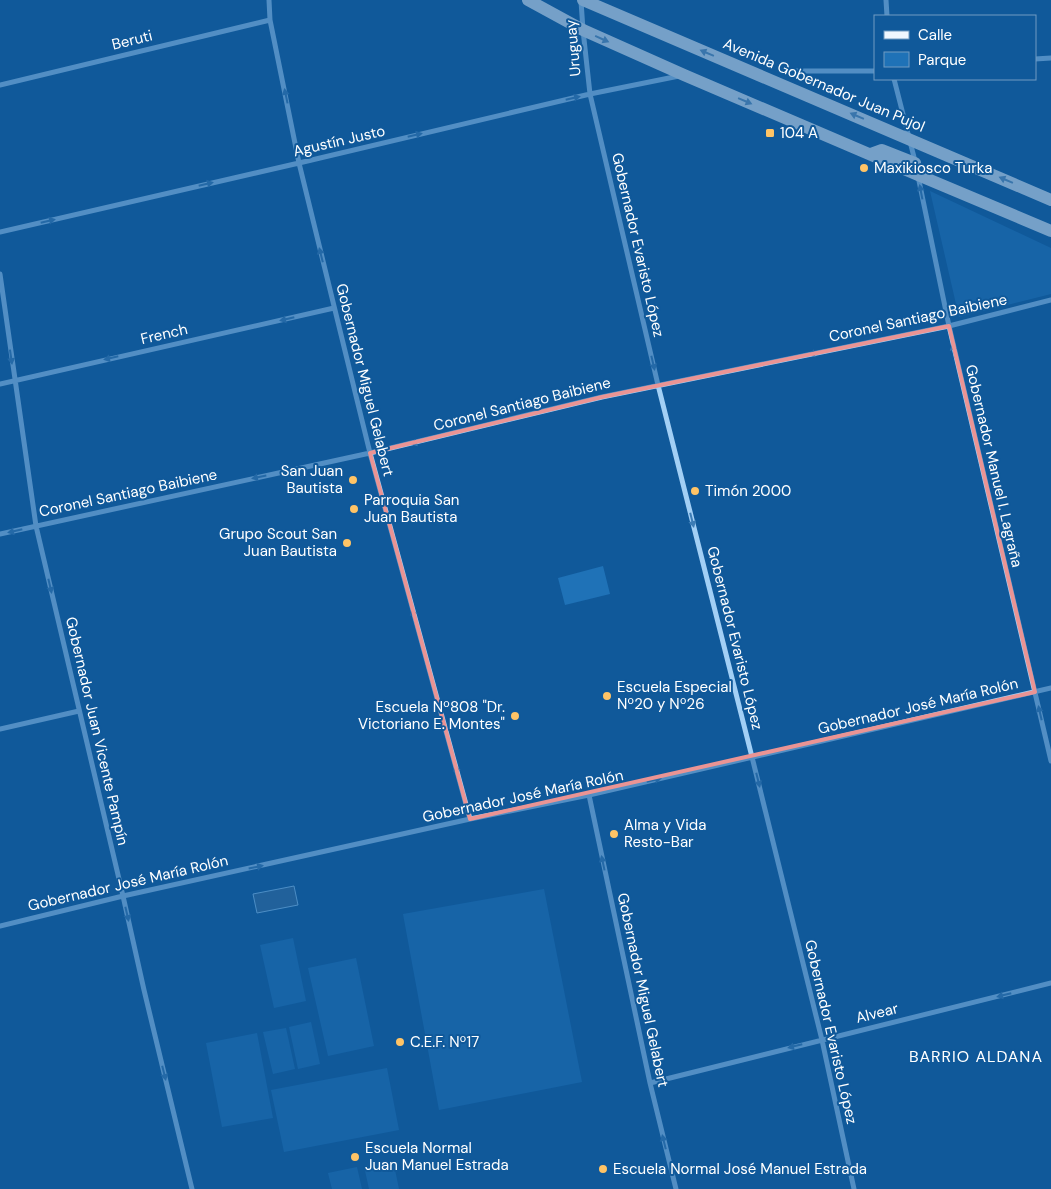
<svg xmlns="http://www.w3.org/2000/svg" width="1051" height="1189" font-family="'DM Sans',sans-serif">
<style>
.green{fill:#1f72b7}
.water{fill:#376c9b;stroke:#94ccf8}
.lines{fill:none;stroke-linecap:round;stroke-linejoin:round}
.minor{stroke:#a2cff5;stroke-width:5}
.primary{stroke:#f0f7ff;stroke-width:12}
.oneway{fill:#6a98c2}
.oneway2{fill:#3c7cb5}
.marked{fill:none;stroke:#ea9494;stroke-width:4;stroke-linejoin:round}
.poi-dot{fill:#ffc466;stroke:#10599a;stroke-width:2}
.labels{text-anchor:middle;stroke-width:4;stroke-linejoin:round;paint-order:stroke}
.street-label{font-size:15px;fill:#fff;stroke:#10599a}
.poi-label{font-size:15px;fill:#fff;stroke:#10599a;text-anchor:start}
.neighbourhood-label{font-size:16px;letter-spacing:1px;fill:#fff;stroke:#10599a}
</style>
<rect width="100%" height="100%" fill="#10599a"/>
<!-- green -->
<path class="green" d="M930,191L1051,248V294L959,317Z
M603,566L610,594L565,605L558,578Z
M544,889L582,1082L439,1110L403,914Z
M293,938L306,1001L274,1008L260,945Z
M356,958L374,1046L328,1056L308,968Z
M311,1022L320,1064L298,1069L289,1027Z
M286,1028L295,1069L273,1074L263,1032Z
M257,1033L273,1118L222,1127L206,1043Z
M387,1068L399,1130L284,1152L271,1090Z
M393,1160L399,1189H369L364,1166Z
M357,1167L362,1189H332L328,1173Z"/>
<!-- water -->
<path class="water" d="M294,886L298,905L257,913L253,894Z"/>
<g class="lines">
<!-- minor -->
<path class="minor" d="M269,0L270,20L299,163L370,453L470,819
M886,0L887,16
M581,1L583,30L590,94L658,385L752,757L822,1040L854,1189
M1035,59L1051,58
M796,71H875
M894,79L915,161
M0,85L270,20
M918,176L949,326L1051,761
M0,232L299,163L590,94L679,76
M0,274L36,526L123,896L144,990L192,1189
M0,384L334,308
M0,534L370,453L602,397L949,326L1051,300
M0,729L79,711
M589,795L650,1083L676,1189
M0,926L123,896L470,819L589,795L1051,688
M650,1083L1051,983"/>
<!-- primary -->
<path class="primary" d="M528,0L583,30L684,75L918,175L1051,231
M583,0L1051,200
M871,154L882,150L915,163"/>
</g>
<!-- one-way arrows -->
<defs><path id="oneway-solid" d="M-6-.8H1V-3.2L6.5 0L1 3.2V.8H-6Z" transform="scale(1.25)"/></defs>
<g class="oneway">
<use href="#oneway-solid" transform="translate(602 39) rotate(24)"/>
<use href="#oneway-solid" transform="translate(707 53) rotate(-157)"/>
<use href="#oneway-solid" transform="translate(745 101) rotate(23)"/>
<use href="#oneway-solid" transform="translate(857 116) rotate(-157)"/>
<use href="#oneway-solid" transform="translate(1006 180) rotate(-157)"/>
</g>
<g class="oneway2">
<use href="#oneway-solid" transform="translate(286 96) rotate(-102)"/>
<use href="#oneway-solid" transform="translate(573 98) rotate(-13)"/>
<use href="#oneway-solid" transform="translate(415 135) rotate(-13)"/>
<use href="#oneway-solid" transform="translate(206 184) rotate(-13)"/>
<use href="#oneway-solid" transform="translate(921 192) rotate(-101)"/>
<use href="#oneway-solid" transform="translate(48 221) rotate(-13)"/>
<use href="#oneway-solid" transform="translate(321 255) rotate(-104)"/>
<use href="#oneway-solid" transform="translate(287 319) rotate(167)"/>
<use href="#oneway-solid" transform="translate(954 351) rotate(-103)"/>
<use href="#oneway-solid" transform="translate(816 353) rotate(168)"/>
<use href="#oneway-solid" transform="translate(11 357) rotate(82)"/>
<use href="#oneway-solid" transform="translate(111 358) rotate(167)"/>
<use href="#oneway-solid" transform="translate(653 363) rotate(77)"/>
<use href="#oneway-solid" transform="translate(418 442) rotate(166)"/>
<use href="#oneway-solid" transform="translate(259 477) rotate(168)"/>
<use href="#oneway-solid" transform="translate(692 520) rotate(76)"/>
<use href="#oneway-solid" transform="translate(15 531) rotate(167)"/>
<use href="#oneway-solid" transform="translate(50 586) rotate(77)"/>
<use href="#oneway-solid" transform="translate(414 616) rotate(-105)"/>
<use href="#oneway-solid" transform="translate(1040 713) rotate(-103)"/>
<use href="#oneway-solid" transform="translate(457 772) rotate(-105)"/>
<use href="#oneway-solid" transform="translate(654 780) rotate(-13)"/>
<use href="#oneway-solid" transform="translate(758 780) rotate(76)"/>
<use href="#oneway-solid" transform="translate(603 863) rotate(-102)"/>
<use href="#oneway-solid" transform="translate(256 867) rotate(-12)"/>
<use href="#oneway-solid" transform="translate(127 914) rotate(77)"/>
<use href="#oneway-solid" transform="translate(1004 995) rotate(166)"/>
<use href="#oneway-solid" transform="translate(795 1046) rotate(166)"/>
<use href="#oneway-solid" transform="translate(164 1073) rotate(76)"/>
<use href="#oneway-solid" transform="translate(664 1142) rotate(-104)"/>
</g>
<!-- marked area -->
<path d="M0 0H1051V1189H0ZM949,326L1035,692L470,819L370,453L602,397Z" fill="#10599a" fill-opacity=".55" fill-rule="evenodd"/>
<path class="marked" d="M949,326L1035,692L470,819L370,453L602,397Z"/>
<!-- markers -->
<g class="poi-dot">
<rect x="765" y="128" width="10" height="10" rx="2.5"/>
<circle cx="864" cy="168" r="5"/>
<circle cx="353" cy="480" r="5"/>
<circle cx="695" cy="491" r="5"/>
<circle cx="354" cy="509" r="5"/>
<circle cx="347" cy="543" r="5"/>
<circle cx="607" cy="696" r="5"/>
<circle cx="515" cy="716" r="5"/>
<circle cx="614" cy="834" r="5"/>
<circle cx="400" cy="1042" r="5"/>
<circle cx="355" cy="1157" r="5"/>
<circle cx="603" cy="1169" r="5"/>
</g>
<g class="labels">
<!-- street labels -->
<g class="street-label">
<text transform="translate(132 40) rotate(-14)" y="5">Beruti</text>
<text transform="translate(573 48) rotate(-95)" y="5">Uruguay</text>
<text transform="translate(824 85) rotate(23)" y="5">Avenida Gobernador Juan Pujol</text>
<text transform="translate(339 141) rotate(-13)" y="5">Agustín Justo</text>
<text transform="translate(638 245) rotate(77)" y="5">Gobernador Evaristo López</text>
<text transform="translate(918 318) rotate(-12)" y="5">Coronel Santiago Baibiene</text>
<text transform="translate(164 334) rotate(-13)" y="5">French</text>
<text transform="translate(365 380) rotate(76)" y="5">Gobernador Miguel Gelabert</text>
<text transform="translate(522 404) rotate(-14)" y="5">Coronel Santiago Baibiene</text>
<text transform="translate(994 466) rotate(77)" y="5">Gobernador Manuel I. Lagraña</text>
<text transform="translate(128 493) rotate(-12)" y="5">Coronel Santiago Baibiene</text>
<text transform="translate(735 638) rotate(76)" y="5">Gobernador Evaristo López</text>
<text transform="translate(918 706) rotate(-13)" y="5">Gobernador José María Rolón</text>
<text transform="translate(97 731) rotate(77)" y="5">Gobernador Juan Vicente Pampín</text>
<text transform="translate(523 796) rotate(-12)" y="5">Gobernador José María Rolón</text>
<text transform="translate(128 883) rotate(-13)" y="5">Gobernador José María Rolón</text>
<text transform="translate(643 990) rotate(78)" y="5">Gobernador Miguel Gelabert</text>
<text transform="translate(877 1013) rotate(-14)" y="5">Alvear</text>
<text transform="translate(831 1032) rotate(77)" y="5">Gobernador Evaristo López</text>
</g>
<!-- poi labels -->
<g class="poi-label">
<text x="780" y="138">104 A</text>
<text x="874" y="173">Maxikiosco Turka</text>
<text x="343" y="476" text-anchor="end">San Juan<tspan x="343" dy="17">Bautista</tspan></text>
<text x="705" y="496">Timón 2000</text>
<text x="364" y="505">Parroquia San<tspan x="364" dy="17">Juan Bautista</tspan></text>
<text x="337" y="539" text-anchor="end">Grupo Scout San<tspan x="337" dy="17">Juan Bautista</tspan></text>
<text x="617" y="692">Escuela Especial<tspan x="617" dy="17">Nº20 y Nº26</tspan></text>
<text x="505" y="712" text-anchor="end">Escuela Nº808 "Dr.<tspan x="505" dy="17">Victoriano E. Montes"</tspan></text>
<text x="624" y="830">Alma y Vida<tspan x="624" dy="17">Resto-Bar</tspan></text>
<text x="410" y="1047">C.E.F. Nº17</text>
<text x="365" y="1153">Escuela Normal<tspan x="365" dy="17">Juan Manuel Estrada</tspan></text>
<text x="613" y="1174">Escuela Normal José Manuel Estrada</text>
</g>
<!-- neighbourhood labels -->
<g class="neighbourhood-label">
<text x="976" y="1062">BARRIO ALDANA</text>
</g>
</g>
<!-- legend -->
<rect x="874" y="15" width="162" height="65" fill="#10599a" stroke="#709bc2"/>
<rect x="884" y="31" width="25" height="8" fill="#f0f7ff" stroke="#709bc2"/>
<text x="918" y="40" font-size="15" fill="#ffffff">Calle</text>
<rect x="884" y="52" width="25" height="15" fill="#1f72b7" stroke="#709bc2"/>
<text x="918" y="65" font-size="15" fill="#ffffff">Parque</text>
</svg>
